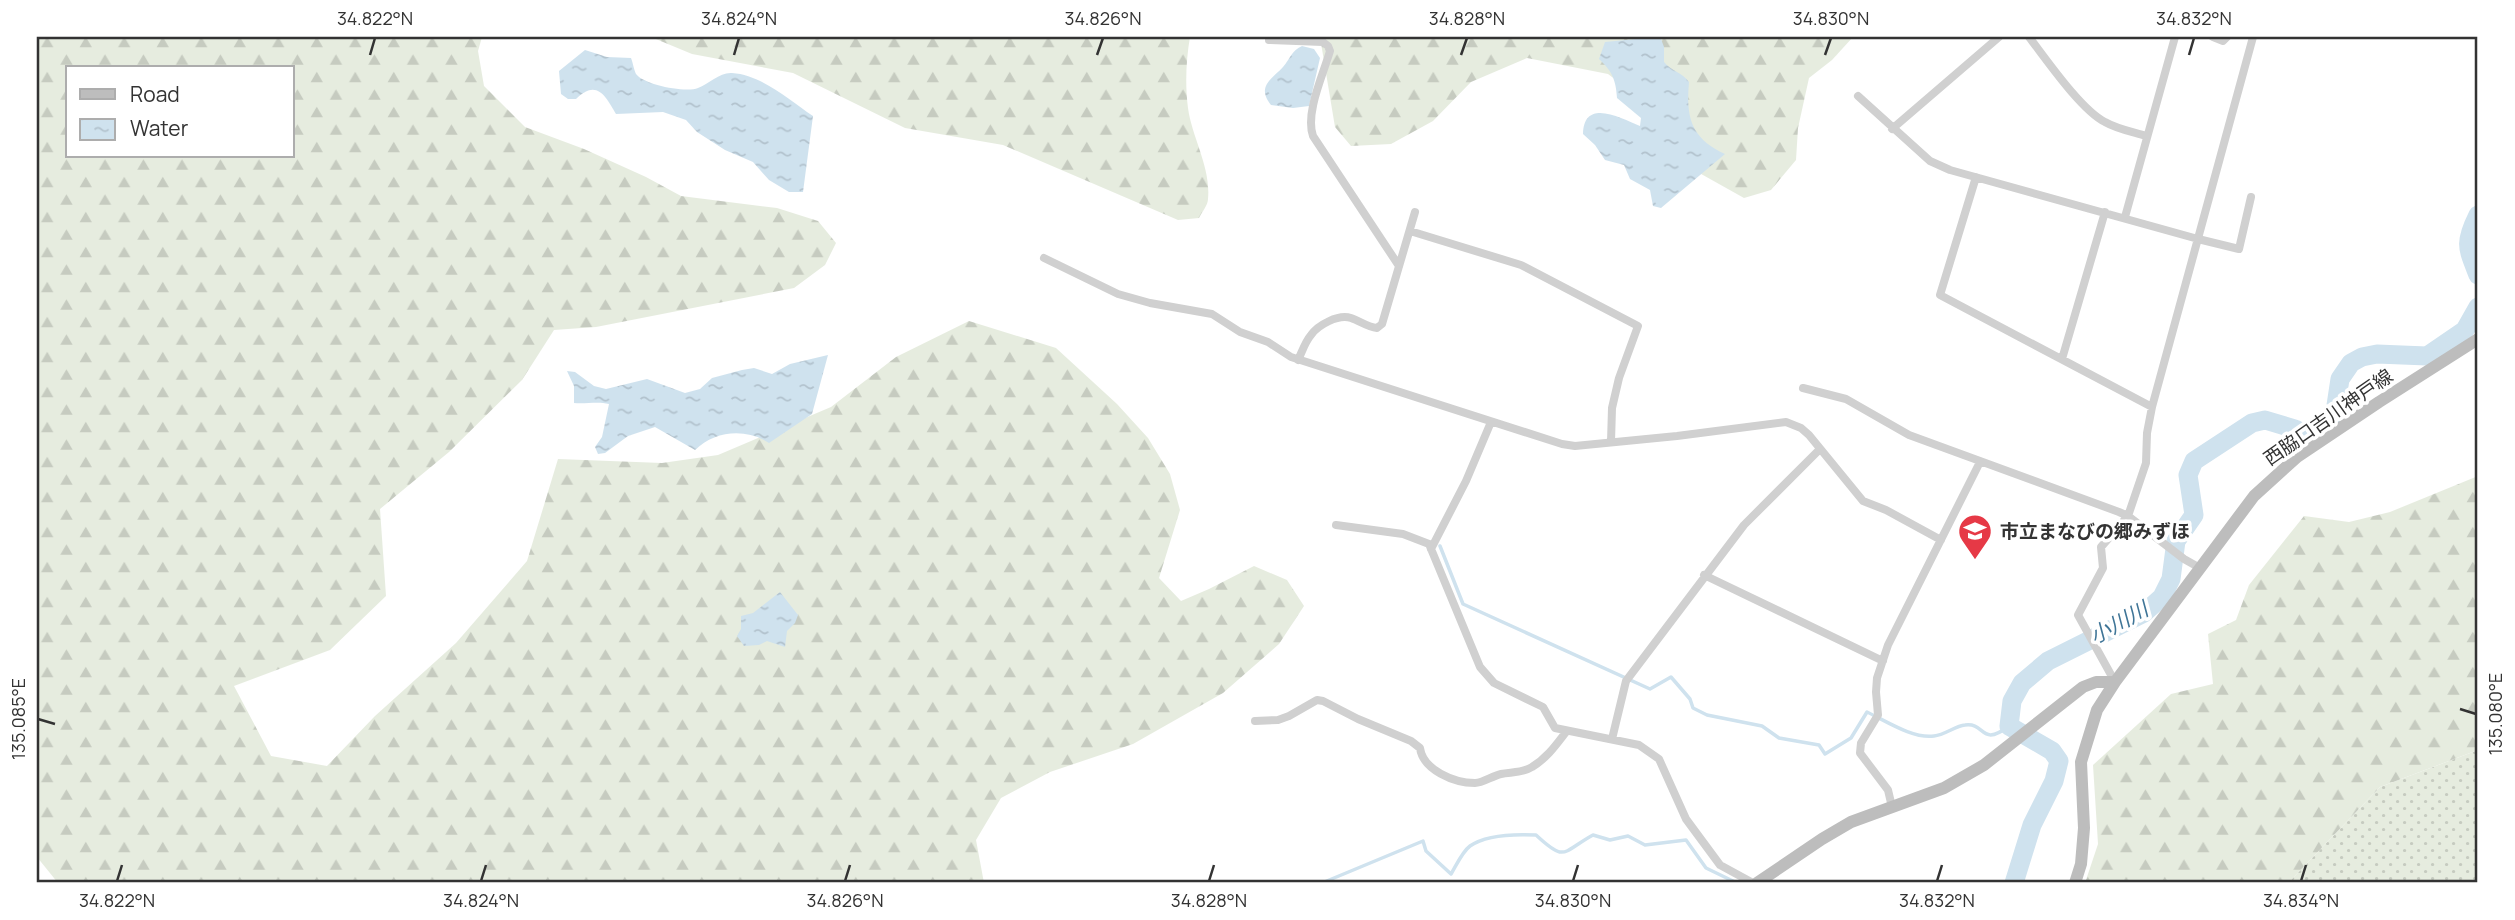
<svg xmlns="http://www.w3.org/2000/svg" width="2515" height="920" font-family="Manrope,'Noto Sans JP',sans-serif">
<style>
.grass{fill:url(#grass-dots)}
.forest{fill:url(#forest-firs);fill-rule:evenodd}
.water{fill:url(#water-ripples)}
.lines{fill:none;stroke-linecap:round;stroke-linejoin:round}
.stream{stroke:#cfe2ee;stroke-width:3.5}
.river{stroke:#cfe2ee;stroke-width:19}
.minor{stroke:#d0d0d0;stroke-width:8}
.secondary{stroke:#bdbdbd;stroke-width:12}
.ticks{fill:none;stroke:#333;stroke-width:2.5}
.labels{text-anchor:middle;stroke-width:7;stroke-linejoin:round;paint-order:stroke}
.street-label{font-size:19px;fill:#333;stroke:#fff}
.poi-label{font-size:19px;font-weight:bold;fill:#333;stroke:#fff;text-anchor:start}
.water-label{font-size:21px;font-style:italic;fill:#3f7597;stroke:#fff}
.neatline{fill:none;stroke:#333;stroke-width:2.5}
.ticks-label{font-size:18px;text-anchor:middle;fill:#333}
</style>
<defs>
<pattern id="grass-dots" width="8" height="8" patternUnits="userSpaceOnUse" patternTransform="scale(1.75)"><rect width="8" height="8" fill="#e6ecdf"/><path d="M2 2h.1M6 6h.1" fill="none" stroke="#c6cbc0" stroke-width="1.8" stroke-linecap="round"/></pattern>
<pattern id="forest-firs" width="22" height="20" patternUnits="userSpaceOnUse" patternTransform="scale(1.75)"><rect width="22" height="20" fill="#e6ecdf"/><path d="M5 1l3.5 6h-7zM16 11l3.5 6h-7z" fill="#c6cbc0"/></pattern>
<pattern id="water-ripples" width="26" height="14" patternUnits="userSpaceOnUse" patternTransform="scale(1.75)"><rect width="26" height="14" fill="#cfe2ee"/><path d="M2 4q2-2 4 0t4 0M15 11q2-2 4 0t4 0" fill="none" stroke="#b2c2cd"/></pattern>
</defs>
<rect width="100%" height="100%" fill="#fff"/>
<!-- grass -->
<path class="grass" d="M2478,750V883H2288L2380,787Z"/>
<!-- forest -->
<path class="forest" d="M37,37H482L478,51L484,86L525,127L584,149L646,177L681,196L777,208L818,221L836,243L825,265L794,288L596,327L554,330L522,380L449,452L380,509L386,596L330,650L234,686L271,756L327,766L375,716L456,643L527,561L558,459L662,463L718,455L831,407L896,357L969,321L1056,348L1117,404L1148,438L1170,474L1180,510L1159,578L1181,601L1209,589L1254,566L1287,580L1304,606L1279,644L1223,693L1133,744L1050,772L1001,798L976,840L984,883H58L37,857ZM68,68H292V156H68Z
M651,37H1190C1186,60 1185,85 1188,108C1192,138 1211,167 1208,199C1208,205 1202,212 1199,218L1178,220L1003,145L905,128L793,73L692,54Z
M1320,37H1853L1832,60L1809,78L1798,128L1796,160L1771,190L1744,198L1694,170L1645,102L1608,74L1527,58L1471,82L1433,121L1391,144L1351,146L1335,127Z
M2478,476V750L2380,787L2288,883H2085L2098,844L2093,765L2171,694L2213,684L2208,634L2236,620L2249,585L2304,516L2349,522L2390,512Z"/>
<!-- water -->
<path class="water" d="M1646,38L1661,39L1664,47V62C1671,71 1682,72 1689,82C1686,116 1690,138 1725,154L1661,208L1653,206L1650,190L1630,179L1624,165L1605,160L1595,145L1583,134C1584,97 1622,119 1640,126L1641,118L1617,98C1616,80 1612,71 1599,59L1605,42Z
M1302,46L1314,49L1320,58L1309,106L1293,108L1271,105C1256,86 1272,79 1283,67C1290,59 1291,51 1302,46Z
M585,50L607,57L631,58C633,63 634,70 636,74C644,85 686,93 698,88C709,84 720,72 732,73C762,75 789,100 813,116L803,192H789L769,180L753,162L725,150L697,132L686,120L663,112L616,114C606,97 597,78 576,99H568L561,94L559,71Z
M828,355L812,414L769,443C747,428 715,430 695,450L655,427L628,436L605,453L598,454L595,447L602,437L609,404C598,401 587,404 574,403V386L567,371L575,372L594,386L606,389L647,379L685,393L700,389L712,378L742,370L754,368L772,374L790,364Z
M780,592L798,615L795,623L787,631L785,647L767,641L759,645L744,646L737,636L741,629V616L753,613Z"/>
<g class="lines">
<!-- stream -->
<path class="stream" d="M1440,546L1463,604L1650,689L1671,677L1690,699L1693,708L1707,715L1762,726L1779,738L1819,745L1825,754L1851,738L1867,712C1886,721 1913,739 1934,736C1945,735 1955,726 1965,725C1986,722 1980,748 2009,726
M1322,883L1423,841L1426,851L1451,874C1456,866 1462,852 1470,846C1487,834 1516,834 1536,835C1566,863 1562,852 1593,835L1610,840L1628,836L1645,845L1686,840L1706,868L1737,883"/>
<!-- river -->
<path class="river" d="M2478,215C2464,243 2467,247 2478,275
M2014,883L2032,825L2054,781L2059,761L2052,751L2009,726L2012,701L2022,683L2048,661L2144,613L2162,597L2171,579L2176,541L2194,515L2188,475L2194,461L2252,423L2265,420L2295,429L2305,435L2324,425L2335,412L2340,379L2351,363L2362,357L2377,354L2427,356L2465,330L2478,307"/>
<!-- minor -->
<path class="minor" d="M2029,37C2046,59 2081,110 2105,122C2117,129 2133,132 2146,136
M2213,37L2223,41L2227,37
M1269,40L1323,42L1328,46L1330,51C1323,75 1305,113 1313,136L1399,266
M1858,96L1930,161L1950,170L2198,239L2239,249L2251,197
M1892,129L1999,37
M1976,177L1940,295L2152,407
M2125,217L2175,37
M1410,231L1521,265L1638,326L1619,378L1612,408L1611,442
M1044,258L1118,294L1150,303L1212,314L1240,332L1268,342L1291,357L1562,444L1575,446L1677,436L1786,422L1801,428L1809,435L1863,501L1886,510L1941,540
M2062,359L2105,212
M1298,360C1302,352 1305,342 1311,335C1318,325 1338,314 1351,318C1360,321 1367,327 1377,328L1382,324L1415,212
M1803,388L1846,399L1909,435L2119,512L2128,516L2184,559L2200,568
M1336,525L1403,534L1429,544L1480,667L1494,683L1543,707L1555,728L1639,745L1659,759L1686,819L1720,865L1753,883
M1431,549L1466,481L1491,422
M1704,575L1883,661
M2115,682L2078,615L2103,568L2101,547L2128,516L2146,463L2147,433L2152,407L2253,37
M1255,721L1278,720L1289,716L1317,700L1323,701L1358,719L1411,741L1420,748C1423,770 1454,783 1475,783C1483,783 1492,776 1501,774C1511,772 1523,773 1532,767C1547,758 1556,745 1566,732
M1612,739L1626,681L1744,525L1819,450
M1892,807L1888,790L1860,753L1861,743L1878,715L1876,692L1877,678L1888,645L1980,462"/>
<!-- secondary -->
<path class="secondary" d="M1757,883L1822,839L1851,822L1944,788L1984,765L2083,687L2096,682H2115
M2075,883L2081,864L2084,828L2081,762L2097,710L2115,682L2254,496L2297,457L2379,402L2478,339"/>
</g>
<!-- ticks -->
<path class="ticks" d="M370,55L375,38M734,55L739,38M1097,55L1103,38M1461,55L1467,38M1825,55L1831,38M2189,55L2194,38M2460,709L2476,714M38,719L55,724M117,881L122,865M481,881L486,865M845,881L850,865M1209,881L1214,865M1573,881L1578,865M1937,881L1942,865M2301,881L2306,865"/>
<!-- icons -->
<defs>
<g id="school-pin" transform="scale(1.75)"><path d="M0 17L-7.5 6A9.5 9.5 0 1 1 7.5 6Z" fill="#e63946" stroke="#fff"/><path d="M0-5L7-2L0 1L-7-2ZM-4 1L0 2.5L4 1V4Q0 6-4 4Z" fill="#fff"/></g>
</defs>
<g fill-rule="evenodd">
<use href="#school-pin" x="1975" y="531"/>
</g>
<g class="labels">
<!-- street labels -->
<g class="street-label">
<text transform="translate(2328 417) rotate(-35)" y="7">西脇口吉川神戸線</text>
</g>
<!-- poi labels -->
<g class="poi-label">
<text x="2000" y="538">市立まなびの郷みずほ</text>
</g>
<!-- water labels -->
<g class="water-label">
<text transform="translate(2119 623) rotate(-29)" y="7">小川川</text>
</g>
</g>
<!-- border -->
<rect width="2515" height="920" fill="none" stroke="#ffffff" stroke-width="77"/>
<!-- legend -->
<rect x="66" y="66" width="228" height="91" fill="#ffffff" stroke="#adadad" stroke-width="2"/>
<rect x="80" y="89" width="35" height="10" fill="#bdbdbd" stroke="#adadad" stroke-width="2"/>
<text x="130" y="102" font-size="21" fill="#333333">Road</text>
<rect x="80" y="119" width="35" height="21" fill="url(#water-ripples)" stroke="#adadad" stroke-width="2"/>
<text x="130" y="136" font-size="21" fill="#333333">Water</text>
<rect x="38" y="38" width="2438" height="843" class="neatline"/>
<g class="ticks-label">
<text x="375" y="25">34.822°N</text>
<text x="739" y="25">34.824°N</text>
<text x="1103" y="25">34.826°N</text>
<text x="1467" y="25">34.828°N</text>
<text x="1831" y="25">34.830°N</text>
<text x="2194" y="25">34.832°N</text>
<text transform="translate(2496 714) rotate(-90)" y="6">135.080°E</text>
<text transform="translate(19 719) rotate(-90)" y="6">135.085°E</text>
<text x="117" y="907">34.822°N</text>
<text x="481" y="907">34.824°N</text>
<text x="845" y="907">34.826°N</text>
<text x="1209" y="907">34.828°N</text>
<text x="1573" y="907">34.830°N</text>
<text x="1937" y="907">34.832°N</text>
<text x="2301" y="907">34.834°N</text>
</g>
</svg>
